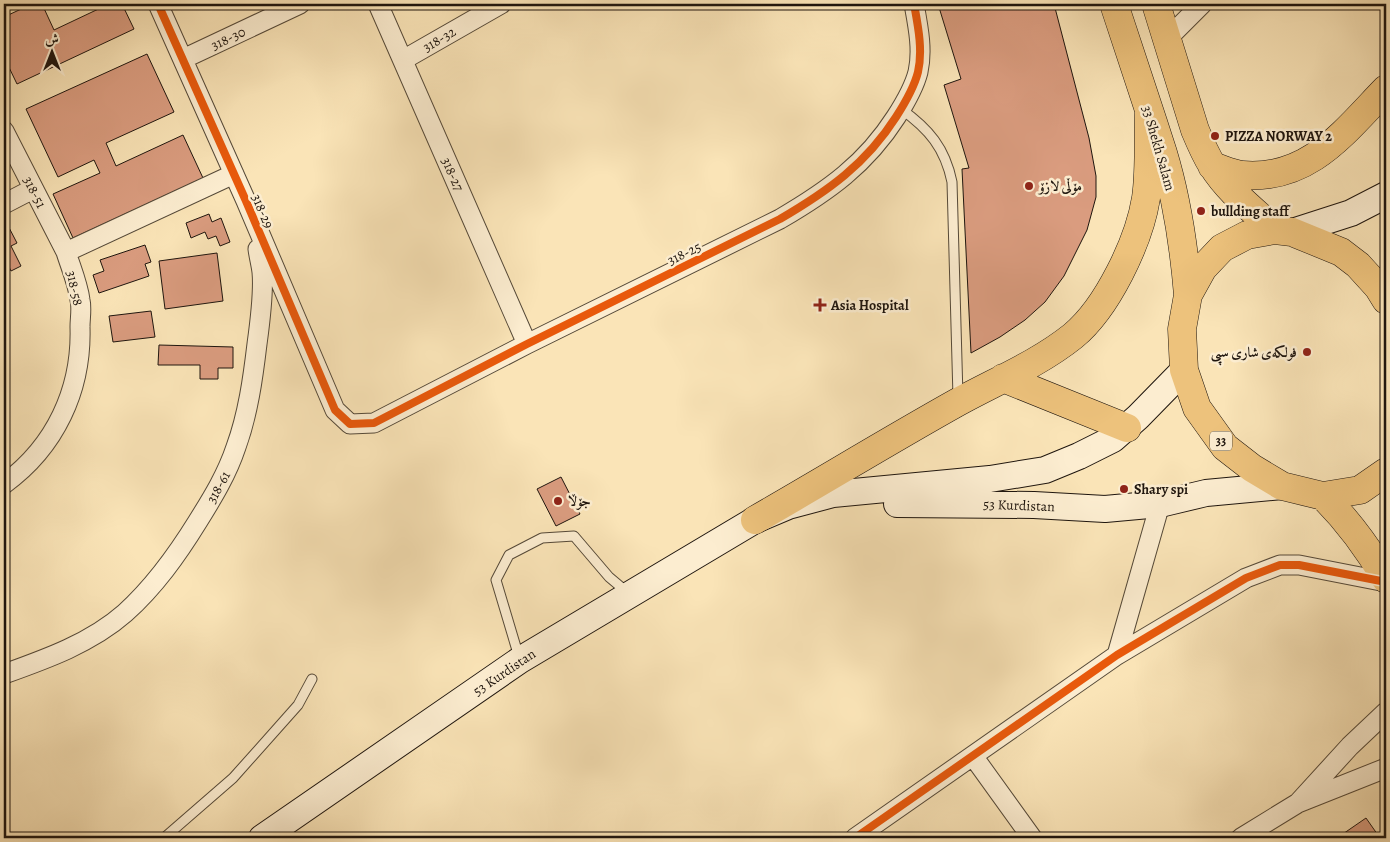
<svg xmlns="http://www.w3.org/2000/svg" width="1390" height="842" font-family="Alegreya,Amiri,serif">
<style>
.building{fill:#da9c7f;stroke:#1e150e}
.lines{fill:none;stroke-linecap:round;stroke-linejoin:round}
.service-casing{stroke:#554938;stroke-width:11}
.minor-casing{stroke:#554938;stroke-width:21}
.secondary-casing{stroke:#1e150e;stroke-width:28}
.primary-casing{stroke:#1e150e;stroke-width:29}
.service{stroke:#fcedd0;stroke-width:9}
.minor{stroke:#fcedd0;stroke-width:19}
.secondary{stroke:#fcedd0;stroke-width:26}
.primary{stroke:#edc27c;stroke-width:28}
.cycleway-casing{stroke:#fcedd0;stroke-width:11}
.cycleway{stroke:#e8590c;stroke-width:8}
.poi-dot{fill:#8f2418;stroke:#fcedd0;stroke-width:2}
.labels{text-anchor:middle;stroke-width:5;stroke-linejoin:round;paint-order:stroke}
.shield{fill:#fcedd0;stroke:#615648;stroke-width:1}
.shield-label{font-size:12px;font-weight:bold;fill:#1e150e}
.street-label{font-size:14px;fill:#1e150e;stroke:#fcedd0}
.poi-label{font-size:14px;font-weight:bold;fill:#1e150e;stroke:#fcedd0;text-anchor:start}
</style>
<rect width="100%" height="100%" fill="#fae4b7"/>
<filter id="stains"><feTurbulence type="fractalNoise" baseFrequency=".004" numOctaves="4"/><feColorMatrix values="0 0 0 0 .2 0 0 0 0 .09 0 0 0 0 .02 0 0 0 .5 -.17"/></filter>
<radialGradient id="worn" r=".72"><stop offset=".6" stop-color="#630" stop-opacity="0"/><stop offset="1" stop-color="#630" stop-opacity=".3"/></radialGradient>
<!-- building -->
<path class="building" d="M32,4H42L54,30L109,4H122L134,29L17,84L4,57V17Z
M938,4H1054L1089,138L1096,176V197L1087,230L1064,276L1045,302L1025,320L1000,337L971,353L962,169L969,168L944,85L961,79Z
M147,54L174,112L106,143L116,166L183,135L203,178L73,238L53,194L100,173L94,160L58,177L26,109Z
M209,214L212,222L221,218L230,242L220,246L216,236L208,239L205,232L191,238L186,223Z
M4,218L17,243L11,246L21,266L11,271L4,257Z
M145,245L151,262L145,264L149,276L99,293L93,275L104,271L100,260Z
M217,253L223,301L165,309L159,261Z
M151,311L155,337L113,342L109,316Z
M159,345L233,347V368H218V379H200V365H158Z
M561,477L580,514L556,526L537,489Z
M1366,818L1380,838H1337Z"/>
<g class="lines">
<!-- service casing -->
<g class="service-casing">
<path id="service" d="M901,109C929,129 945,148 952,182L958,397
M519,657L496,580L509,555L542,538L574,536L609,577L628,593
M164,838L233,778L298,705L312,679"/>
</g>
<!-- minor casing -->
<g class="minor-casing">
<path id="minor" d="M158,4L246,201L335,410L350,424L374,423L527,344L780,219C828,191 866,164 896,117C905,103 914,88 918,72C923,50 918,26 914,4
M378,4L527,344
M1167,39L1202,4
M183,59L300,4
M403,60L501,4
M4,131L66,252
M4,204L33,189
M4,484C55,447 82,390 80,327C80,318 82,308 80,300C78,284 71,268 66,252L234,174
M1117,655L1160,504
M4,674C46,659 91,643 125,613C155,586 177,555 198,521C213,497 227,474 236,447C248,414 253,378 257,344C260,322 264,293 262,272C261,264 259,257 258,249
M1386,712L1350,746L1298,803L1386,768
M973,756L1032,838
M855,838L1117,655L1246,578L1280,565H1299L1386,582
M1241,838L1298,803"/>
</g>
<!-- secondary casing -->
<g class="secondary-casing">
<path id="secondary" d="M1292,232L1351,213L1386,195
M897,504L1034,505L1105,509L1160,504L1206,493L1282,486
M262,838L520,660L755,520L788,506L833,494L990,479L1045,470L1079,456L1113,439L1138,417L1184,370"/>
</g>
<!-- primary casing -->
<g class="primary-casing">
<path id="primary" d="M1114,4C1130,53 1147,103 1163,153C1177,199 1184,247 1188,295
M1156,4L1195,130C1200,142 1205,154 1212,165C1228,191 1253,210 1275,230
M1212,166C1222,169 1232,174 1242,175C1309,181 1344,132 1386,89
M1386,300L1378,287L1358,265L1341,252L1292,232L1275,230L1247,235L1222,248L1203,268L1188,295L1182,329L1184,370L1197,408L1225,447L1252,468L1282,486L1323,496L1360,490L1386,472
M1003,378L1127,428
M1323,496C1349,522 1368,548 1386,579
M755,520C823,481 890,440 958,402C996,381 1038,364 1073,336C1107,308 1139,242 1146,198C1150,170 1148,140 1149,111"/>
</g>
<!-- service -->
<use href="#service" class="service"/>
<!-- minor -->
<use href="#minor" class="minor"/>
<!-- secondary -->
<use href="#secondary" class="secondary"/>
<!-- primary -->
<use href="#primary" class="primary"/>
<!-- cycleway casing -->
<g class="cycleway-casing">
<path id="cycleway" d="M158,4L246,201L335,410L350,424L374,423L527,344L780,219C828,191 866,164 896,117C905,103 914,88 918,72C923,50 918,26 914,4
M855,838L1117,655L1246,578L1280,565H1299L1386,582"/>
</g>
<!-- cycleway -->
<use href="#cycleway" class="cycleway"/>
</g>
<!-- markers -->
<g class="poi-dot">
<circle cx="1215" cy="136" r="5"/>
<circle cx="1029" cy="186" r="5"/>
<circle cx="1201" cy="211" r="5"/>
<path d="M817.5 297.5h5v5h5v5h-5v5h-5v-5h-5v-5h5z"/>
<circle cx="1307" cy="352" r="5"/>
<circle cx="1124" cy="489" r="5"/>
<circle cx="558" cy="501" r="5"/>
</g>
<g class="labels">
<!-- shield labels -->
<rect class="shield" x="1210" y="431.5" width="22" height="19" rx="4"/>
<g class="shield-label">
<text x="1221" y="445">33</text>
</g>
<!-- street labels -->
<g class="street-label">
<text transform="translate(228 38) rotate(-25)" y="5">318-30</text>
<text transform="translate(439 39) rotate(-30)" y="5">318-32</text>
<text transform="translate(1159 148) rotate(74)" y="5">33 Shekh Salam</text>
<text transform="translate(453 174) rotate(66)" y="5">318-27</text>
<text transform="translate(35 192) rotate(63)" y="5">318-51</text>
<text transform="translate(263 211) rotate(67)" y="5">318-29</text>
<text transform="translate(684 253) rotate(-26)" y="5">318-25</text>
<text transform="translate(75 288) rotate(78)" y="5">318-58</text>
<text transform="translate(218 487) rotate(-61)" y="5">318-61</text>
<text transform="translate(1019 505) rotate(2)" y="5">53 Kurdistan</text>
<text transform="translate(504 672) rotate(-34)" y="5">53 Kurdistan</text>
</g>
<!-- poi labels -->
<g class="poi-label">
<text x="1225" y="141">PIZZA NORWAY 2</text>
<text x="1039" y="191">مۆڵی لازۆ</text>
<text x="1211" y="216">bullding staff</text>
<text x="831" y="310">Asia Hospital</text>
<text x="1297" y="357" text-anchor="end">فولکەی شاری سپی</text>
<text x="1134" y="494">Shary spi</text>
<text x="568" y="506">جۆڵا</text>
</g>
</g>
<!-- margin -->
<rect width="1390" height="842" fill="none" stroke="#fae4b7" stroke-width="20"/>
<rect x="5" y="5" width="1380" height="832" fill="none" stroke="#1e150e" stroke-width="2.5"/>
<rect x="10" y="10" width="1370" height="822" fill="none" stroke="#1e150e"/>
<!-- north arrow -->
<g transform="translate(52 52)" stroke="#fcedd0" stroke-width="4" paint-order="stroke">
<path d="M0-4L9 19L0 12L-9 19Z" fill="#1e150e"/>
<text y="-8" font-size="14" font-weight="bold" text-anchor="middle" fill="#1e150e">ش</text>
</g>
<rect width="100%" height="100%" filter="url(#stains)"/>
<rect width="100%" height="100%" fill="url(#worn)"/>
</svg>
